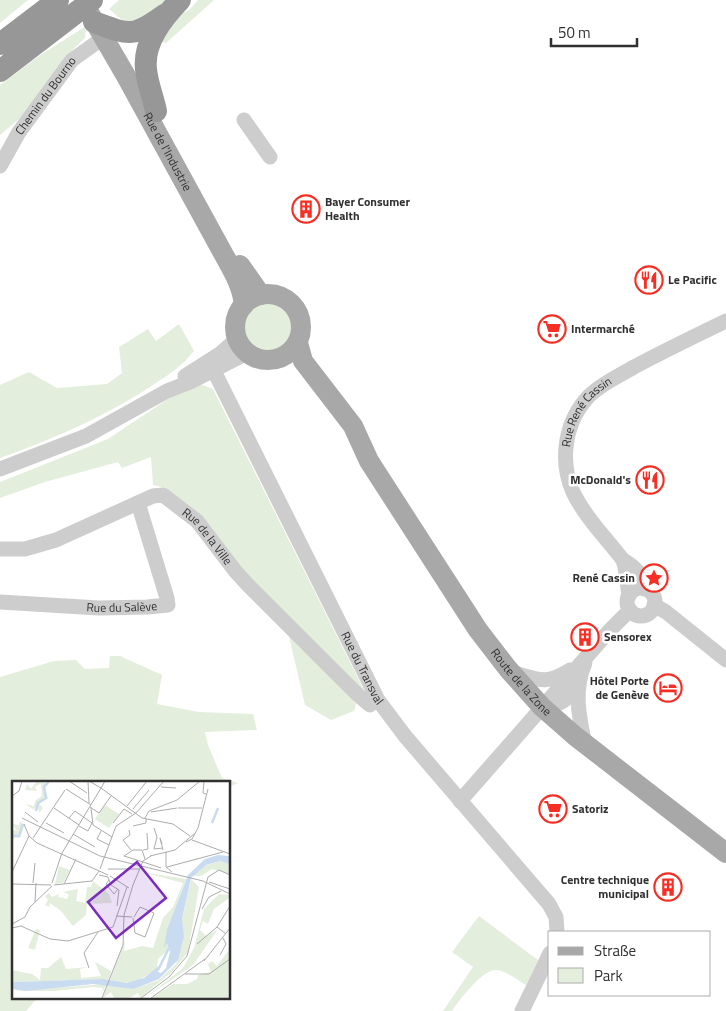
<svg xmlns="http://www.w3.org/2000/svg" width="726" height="1011" font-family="'Titillium Web',sans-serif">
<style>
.green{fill:#e4eedd}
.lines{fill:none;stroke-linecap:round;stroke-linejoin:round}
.minor{stroke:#cdcdcd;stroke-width:15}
.major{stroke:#a8a8a8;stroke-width:20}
.highway{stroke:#979797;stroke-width:22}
.highway-bridge{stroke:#979797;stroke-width:22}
.labels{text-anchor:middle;stroke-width:5;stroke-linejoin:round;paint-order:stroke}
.street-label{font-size:12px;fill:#303030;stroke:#fff}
.poi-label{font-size:12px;font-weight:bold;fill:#303030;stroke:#fff;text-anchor:start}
.inset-river{fill:none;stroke:#c8dbf0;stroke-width:2.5}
.inset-road{fill:none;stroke:#acacac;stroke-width:1}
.view{fill:#7b2cbf;fill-opacity:0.15;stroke:#7b2cbf;stroke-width:2.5}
.inset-edge{fill:none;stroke:#303030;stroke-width:2.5}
</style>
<rect width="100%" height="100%" fill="#fff"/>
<!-- green -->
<path class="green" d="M0,0H28L0,23Z
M119,0H170L130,27L109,9Z
M198,0H214L166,43L158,41L183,13L189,10Z
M86,26L85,38L65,57L32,108L0,135V85L39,56Z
M242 328a26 26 0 1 1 52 0a26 26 0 1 1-52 0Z
M179,324L194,351C182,366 171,373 156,383C107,416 55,438 0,458V385L29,372L57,388L107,384L122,373L119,347L148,329L156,341Z
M200,384L213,389L365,692L252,581L177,497L165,488L153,485L151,457L122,468L118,462L45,482L0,498V482L108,439L174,395Z
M288,632L356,704L354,711L331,720L305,705Z
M110,656H120L162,675L157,704L199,712L253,714L257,730L205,732L208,745L222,778L238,783L229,787V782H14V997H38L26,1011H0V677L54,661L76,660L85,669L109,668Z
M479,916L538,960L526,985C517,980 505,969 494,970C481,972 459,1000 452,1011H443L473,967L452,952Z"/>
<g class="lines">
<!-- minor -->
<g class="minor">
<path d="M244,120L270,157"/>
<path id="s1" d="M0,166L19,132L72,60L103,38"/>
<path id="s2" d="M214,371L378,700L405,736L549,904L556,917L557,932"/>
<path d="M185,376L221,353L237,339"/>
<path d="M0,469L86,436L167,391L190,382L247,353"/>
<path id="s3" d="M0,549H25L56,540L153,496L163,495L197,521L236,572L248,585L357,694L370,705"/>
<path d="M623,560C635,567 643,574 645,589"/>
<circle cx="641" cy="602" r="14"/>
<path id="s4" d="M629,596L625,567L623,560C606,538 585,517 573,492C559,460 565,421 589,396C602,383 619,376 634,367C664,351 695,336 726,321"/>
<path id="s5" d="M0,602L99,608L147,607L168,605L167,598L138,503"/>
<path d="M654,605L666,612L726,660"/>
<path d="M585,663C573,691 579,716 585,745"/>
<path d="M511,672C537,679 546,686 570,670"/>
<path d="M542,707C562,705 565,701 578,686"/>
<path d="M460,801L610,630L630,610"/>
<path d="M522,1011L550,953"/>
</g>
<!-- major -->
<g class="major">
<path id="s6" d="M90,14L126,76L224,255C233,271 242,286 244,305"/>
<path d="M240,265L261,295"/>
<circle cx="268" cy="327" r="33"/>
<path id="s7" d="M298,343L303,361L353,426L369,461L478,630L508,669L542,707L575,736L726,853"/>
</g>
<!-- highway -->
<path class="highway" d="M94,22C129,35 133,38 164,15
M0,44L58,0
M0,71L77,12
M156,111C153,97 147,82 146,69C143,42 163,18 180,0"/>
<!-- highway-bridge -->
<path class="highway-bridge" d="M77,12L92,0"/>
</g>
<!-- icons -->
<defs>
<g id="building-ring" transform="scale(1.4375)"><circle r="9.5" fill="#fff" stroke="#f62e23" stroke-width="1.5"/><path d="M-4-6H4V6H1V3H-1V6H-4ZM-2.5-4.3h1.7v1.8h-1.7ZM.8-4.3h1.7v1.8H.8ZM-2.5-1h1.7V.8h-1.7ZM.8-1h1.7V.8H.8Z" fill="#f62e23"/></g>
<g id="restaurant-ring" transform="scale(1.4375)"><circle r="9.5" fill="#fff" stroke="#f62e23" stroke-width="1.5"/><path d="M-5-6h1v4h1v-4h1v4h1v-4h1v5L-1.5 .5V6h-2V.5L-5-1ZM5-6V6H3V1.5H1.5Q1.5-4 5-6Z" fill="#f62e23"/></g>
<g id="supermarket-ring" transform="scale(1.4375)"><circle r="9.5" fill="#fff" stroke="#f62e23" stroke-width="1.5"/><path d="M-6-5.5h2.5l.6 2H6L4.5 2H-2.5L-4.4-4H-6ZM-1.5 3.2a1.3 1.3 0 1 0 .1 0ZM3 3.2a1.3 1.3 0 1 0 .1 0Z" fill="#f62e23"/></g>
<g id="sight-ring" transform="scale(1.4375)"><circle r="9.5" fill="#fff" stroke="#f62e23" stroke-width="1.5"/><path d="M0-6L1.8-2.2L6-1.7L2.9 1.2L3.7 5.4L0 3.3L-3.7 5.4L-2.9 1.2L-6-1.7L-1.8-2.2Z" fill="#f62e23"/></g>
<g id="hotel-ring" transform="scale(1.4375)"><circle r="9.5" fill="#fff" stroke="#f62e23" stroke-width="1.5"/><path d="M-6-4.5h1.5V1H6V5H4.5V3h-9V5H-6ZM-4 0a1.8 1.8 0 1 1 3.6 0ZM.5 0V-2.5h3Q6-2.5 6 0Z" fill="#f62e23"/></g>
</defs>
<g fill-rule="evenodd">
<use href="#building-ring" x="306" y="209"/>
<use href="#restaurant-ring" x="649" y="280"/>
<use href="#supermarket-ring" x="552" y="329"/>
<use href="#restaurant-ring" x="650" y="480"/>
<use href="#sight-ring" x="654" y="578"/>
<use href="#building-ring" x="585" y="637"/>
<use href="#hotel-ring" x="668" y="688"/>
<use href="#supermarket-ring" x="553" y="809"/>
<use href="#building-ring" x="668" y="887"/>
</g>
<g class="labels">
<!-- street labels -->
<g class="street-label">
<text dy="4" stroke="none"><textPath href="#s1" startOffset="84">Chemin du Bourno</textPath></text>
<text dy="4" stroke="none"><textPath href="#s6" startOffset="158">Rue de l'Industrie</textPath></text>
<text dy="4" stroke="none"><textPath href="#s4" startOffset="209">Rue René Cassin</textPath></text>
<text dy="4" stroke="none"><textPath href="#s3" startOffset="235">Rue de la Ville</textPath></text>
<text dy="4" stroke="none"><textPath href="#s5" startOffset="122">Rue du Salève</textPath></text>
<text dy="4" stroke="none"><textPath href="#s2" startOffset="332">Rue du Transval</textPath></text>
<text dy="4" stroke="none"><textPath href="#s7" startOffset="408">Route de la Zone</textPath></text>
</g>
<!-- poi labels -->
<g class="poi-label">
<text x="325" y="206">Bayer Consumer<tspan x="325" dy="14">Health</tspan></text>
<text x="668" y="284">Le Pacific</text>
<text x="571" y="333">Intermarché</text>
<text x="631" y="484" text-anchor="end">McDonald's</text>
<text x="635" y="582" text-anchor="end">René Cassin</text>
<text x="604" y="641">Sensorex</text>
<text x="649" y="685" text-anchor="end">Hôtel Porte<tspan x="649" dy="14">de Genève</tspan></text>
<text x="572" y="813">Satoriz</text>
<text x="649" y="884" text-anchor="end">Centre technique<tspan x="649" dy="14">municipal</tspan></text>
</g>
</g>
<!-- overview -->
<g transform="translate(12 781)">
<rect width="218" height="218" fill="#fff"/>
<path d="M25,0L37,3L32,6L36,17L27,23L31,27L27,32L26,26L21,28L13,23L22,25L23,20L30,15L29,2L23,6L25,10L13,9L15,3L19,8ZM93,24L107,33L97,47L83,38ZM8,40L12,44L8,57L3,56L0,60V48L5,50L0,43L7,44ZM208,80L217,83V93L200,88L189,95H181L192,85ZM47,85L58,89L51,102L43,103ZM130,91L174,98L155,148L157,168L146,178L145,188L124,201L111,202L98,199L113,159L112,170L130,165L141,167L151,137L161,126L171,102ZM179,98L187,106L176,171L160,191L128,217L126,212L117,217H102L99,211L91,217L96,203L122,208L147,199L164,183L171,158L170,139ZM81,100L97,113L100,122L75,123L74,134L61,145L48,129L38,122L37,126L33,124L36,119L33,115L37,112L40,116L47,113L46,116L55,118L57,113L51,111L66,108L64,120L73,122L75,106H79ZM207,113L217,114V117L202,128L196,143L191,140L188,149L194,155L206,148L181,184L133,217L171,187L182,167L192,128ZM24,148L28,149L23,169L16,167ZM217,169V217H140L161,203H175L185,198L186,194L199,191L196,183L200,180L205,185ZM49,176L54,188L76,186L68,188L69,197L89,195L83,181L99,190L97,198L0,201V189L20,193L28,199L29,187H36ZM95,203L89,213L91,207L81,206L42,210H0Z" fill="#e4eedd"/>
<path d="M206,74L217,75V83L208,80L194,84L179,97L170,138L172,155L166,179L147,198L122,208L81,203L14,210L0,208V201L92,198L114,202L132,197L147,185L146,191L149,192L154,187L158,171L155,162L152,167L155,148L176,94L193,78Z" fill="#c8dbf0"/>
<path class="inset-river" d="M24,30L26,22L34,17L32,6L37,0M200,42L206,27M0,55H7L11,43M146,189L157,167"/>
<path class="inset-road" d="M57,0L75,12M76,0L77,22M93,0L89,7L130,37L161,43L178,55M192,0L191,12L194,13M149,6L164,7M54,8L79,24M0,15L7,10L10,0M115,25L135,0M78,26L87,32L99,15M42,27L67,44M79,27L81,44L100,56M166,27H190M121,28L137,9M13,31L26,41M139,31L165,27M10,37L88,75L191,100L218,113M57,37L63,30L80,42M133,37L137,30L165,19L188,0M34,42L52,52M101,42L112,28L120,33M12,43L17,55L25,62L96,94M67,45L76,50L80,42M121,45L134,42V38M142,47L145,56L142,68L151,67M117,49L118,54L111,59L119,69M89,50L85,58L97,64M61,53L83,66M21,57L53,9M180,59L218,73M174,61L180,58L186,47L196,8M150,63L148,57L151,69M131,69L136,68L135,52M154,71V86L160,91M138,75L163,69L182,53M131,81L149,87M131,81L112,75L121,69H130L133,78M155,86L211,71M88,88L104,45L124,32L152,0M96,88H127M0,91L17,55M87,94L96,96L99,104L107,109L105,125M98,95L117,107M97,99L94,103L102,113L106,108M197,101L218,108M21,102L23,82M40,102L50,72L89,7L77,0M0,103L39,104M52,103L64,78M42,104L80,100L87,90M23,121L24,102M190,128L197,116L209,110M104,135L120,136M121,137L123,152L133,156L142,132L128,126L122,136M0,143L13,136L18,126L40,105M0,147L9,145L38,158L56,160L101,146L115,106M213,152L205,146L218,125M185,163L205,146M208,174L214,163L211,157M192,180L218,147M77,187L72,172L86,151M173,193H197L218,178M90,217L111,164L112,134L121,104L131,80L139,75M129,217L157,196L175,175L196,96L207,89L218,94M139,217L193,178"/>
<path class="view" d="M125,81L154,117L104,157L76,121Z"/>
<rect width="218" height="218" class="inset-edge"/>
</g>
<!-- legend -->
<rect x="548" y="931" width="162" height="65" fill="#ffffff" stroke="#acacac"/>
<rect x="558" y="947" width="25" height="8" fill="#a8a8a8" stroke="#acacac"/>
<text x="594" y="956" font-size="15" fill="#303030">Straße</text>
<rect x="558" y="968" width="25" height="15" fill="#e4eedd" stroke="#acacac"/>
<text x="594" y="981" font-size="15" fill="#303030">Park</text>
<!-- scale -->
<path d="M551 38v8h86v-8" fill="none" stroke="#303030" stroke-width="2.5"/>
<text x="558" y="38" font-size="15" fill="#303030" stroke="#ffffff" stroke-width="4" paint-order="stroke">50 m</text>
</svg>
